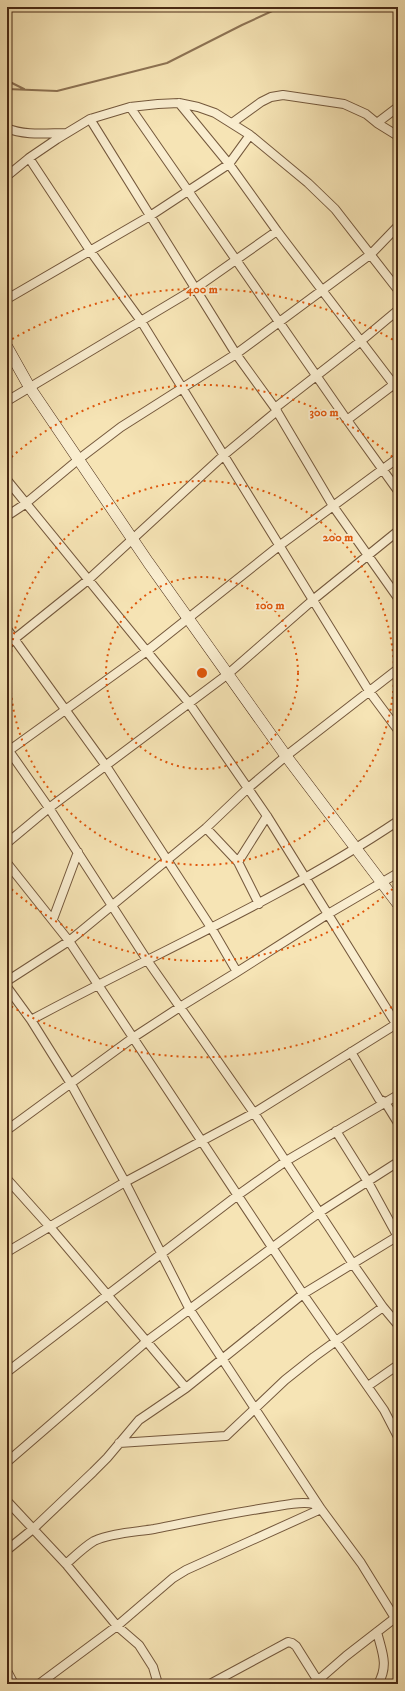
<svg xmlns="http://www.w3.org/2000/svg" width="405" height="1691" font-family="'IM FELL DW Pica',serif">
<style>
.lines{fill:none;stroke-linecap:round;stroke-linejoin:round}
.stream{stroke:#8d7354;stroke-width:2}
.street-casing{stroke:#74583c;stroke-width:10}
.secondary-casing{stroke:#482914;stroke-width:12}
.street{stroke:#f9edcf;stroke-width:8}
.secondary{stroke:#f9edcf;stroke-width:11}
.ring{fill:none;stroke:#e0570c;stroke-width:2;stroke-dasharray:2 4}
.centre{fill:#e0570c;stroke:#f9edcf;stroke-width:2}
.ring-label{font-size:12px;text-anchor:middle;font-weight:bold;fill:#e0570c;stroke:#f9edcf;stroke-width:3.5;stroke-linejoin:round;paint-order:stroke}
</style>
<rect width="100%" height="100%" fill="#f6e4b5"/>
<filter id="stains"><feTurbulence type="fractalNoise" baseFrequency=".005" numOctaves="4"/><feColorMatrix values="0 0 0 0 .2 0 0 0 0 .09 0 0 0 0 .02 0 0 0 .5 -.17"/></filter>
<radialGradient id="worn" r=".72"><stop offset=".6" stop-color="#630" stop-opacity="0"/><stop offset="1" stop-color="#630" stop-opacity=".3"/></radialGradient>
<g class="lines">
<!-- stream -->
<path class="stream" d="M7,78L10,82L24,89
M7,89L57,91L167,63L242,25L281,7"/>
<!-- street casing -->
<g class="street-casing">
<path id="street" d="M179,103L229,164L277,231L398,390
M130,107L347,420L398,491
M90,119L236,354L275,408L333,506L398,598
M232,123L261,102L271,97L283,95L344,104L366,114L377,123L398,136
M377,123L398,107
M7,128C24,136 48,133 66,133
M29,158L91,252L141,321L369,691L398,730
M7,176L29,158L57,139L90,119L130,107L158,104L179,103L198,107L215,113L250,135L308,183L335,209L398,290
M7,299L150,216L229,164L250,135
M7,401L196,288L277,231
M275,408L361,341L398,310
M347,420L397,382
M7,480L189,703L267,816L398,1027
M7,516L25,504L79,459L121,427L236,354L371,254L398,226
M7,629L106,766L212,929L237,972
M7,645L88,580L224,455L277,411
M7,748L49,808L147,960L254,1113L353,1264L383,1307L398,1325
M7,752L147,651L279,546L398,458
M206,828L238,862L259,904
M7,843L49,808L228,674L314,599L398,531
M238,862L267,816
M7,863L69,941L303,1294L384,1410L398,1437
M53,919L78,852
M7,981L69,941L206,828L247,789L286,756L398,669
M7,987L31,1020L71,1084L125,1182L190,1310L321,1509L361,1563L398,1623
M31,1020C153,954 282,899 398,821
M351,1052L376,1094L379,1099L385,1102L398,1123
M7,1130L134,1037L180,1007L237,972L328,914L398,873
M336,1131L368,1182L398,1237
M7,1179L50,1227L186,1388L303,1294L398,1236
M7,1252L125,1182L254,1113L398,1023
M7,1372L238,1195L286,1161L398,1095
M368,1386L398,1365
M119,1443L226,1436L285,1380L314,1357L383,1307
M7,1462L147,1341L320,1212L398,1162
M7,1501L66,1564L117,1626L139,1645L153,1667L158,1684
M7,1550L33,1529L93,1472L107,1458L139,1420L186,1388
M66,1564C75,1556 84,1547 94,1541C111,1533 136,1532 154,1529C194,1521 232,1513 272,1507C285,1505 301,1501 314,1504L318,1510
M377,1632C382,1652 389,1665 378,1684
M7,1671L14,1684
M315,1683L346,1656L395,1618
M39,1684L117,1626L173,1578L186,1570L321,1509
M210,1684L288,1642L292,1643L296,1646L318,1681"/>
</g>
<!-- secondary casing -->
<g class="secondary-casing">
<path id="secondary" d="M7,347L30,388L148,562L286,756L398,904"/>
</g>
<!-- street -->
<use href="#street" class="street"/>
<!-- secondary -->
<use href="#secondary" class="secondary"/>
</g>
<!-- distance rings -->
<g class="ring">
<circle cx="202" cy="673" r="96"/>
<circle cx="202" cy="673" r="192"/>
<path d="M397 885A288 288 0 0 1 7 885M7 461A288 288 0 0 1 397 461"/>
<path d="M397 1004A384 384 0 0 1 7 1004M7 342A384 384 0 0 1 397 342"/>
</g>
<circle cx="202" cy="673" r="6" class="centre"/>
<g class="ring-label">
<text x="202" y="293">400 m</text>
<text x="324" y="416">300 m</text>
<text x="338" y="541">200 m</text>
<text x="270" y="609">100 m</text>
</g>
<!-- margin -->
<rect width="405" height="1691" fill="none" stroke="#f6e4b5" stroke-width="24"/>
<rect x="8" y="8" width="389" height="1675" fill="none" stroke="#482914" stroke-width="2"/>
<rect x="12" y="12" width="381" height="1667" fill="none" stroke="#482914"/>
<rect width="100%" height="100%" filter="url(#stains)"/>
<rect width="100%" height="100%" fill="url(#worn)"/>
</svg>
